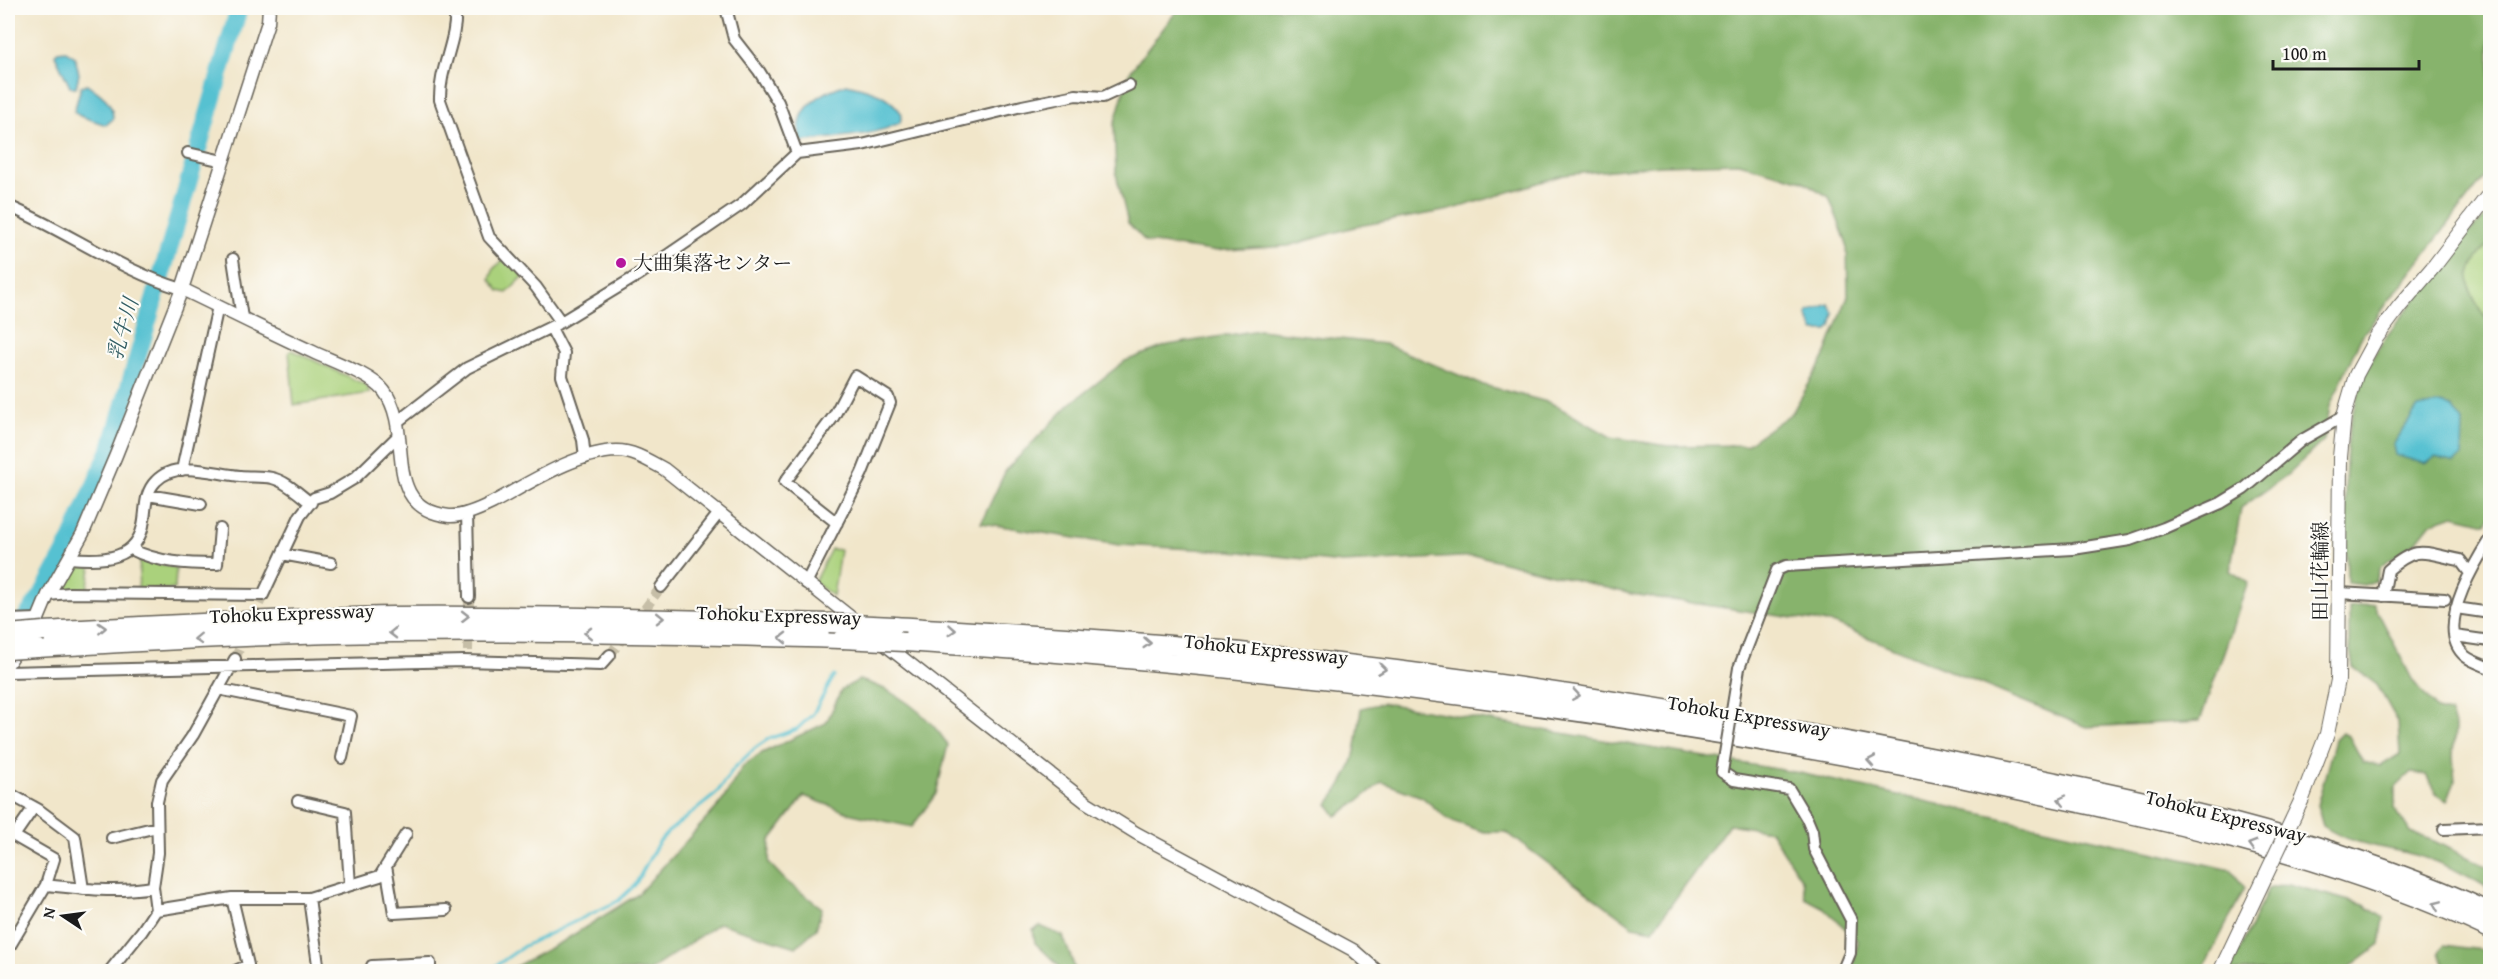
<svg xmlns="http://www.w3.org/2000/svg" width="2498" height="979" font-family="'Gentium Book Plus','Noto Serif JP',serif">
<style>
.green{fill:#aad17c;stroke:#63764c;stroke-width:1.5}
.forest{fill:#87b36c;stroke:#526844;stroke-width:1.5}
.water{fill:#56c1d1;stroke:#396e76;stroke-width:1.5}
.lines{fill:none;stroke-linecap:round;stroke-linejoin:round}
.stream{stroke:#56c1d1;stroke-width:3}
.river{stroke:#56c1d1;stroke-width:18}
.minor-tunnel{stroke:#c6bea7;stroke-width:10;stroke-dasharray:10 5;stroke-linecap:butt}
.minor-casing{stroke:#676359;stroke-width:14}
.tertiary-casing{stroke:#676359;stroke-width:15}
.secondary-casing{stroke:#676359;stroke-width:16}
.motorway-casing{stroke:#676359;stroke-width:21}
.minor{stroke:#fff;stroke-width:10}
.tertiary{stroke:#fff;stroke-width:12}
.secondary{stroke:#fff;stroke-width:14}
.motorway{stroke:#fff;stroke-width:18}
.minor-bridge-casing{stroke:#676359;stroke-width:14;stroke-linecap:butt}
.secondary-bridge-casing{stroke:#676359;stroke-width:16;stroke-linecap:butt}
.motorway-bridge-casing{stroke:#676359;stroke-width:21;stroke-linecap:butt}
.minor-bridge{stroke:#fff;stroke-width:10}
.secondary-bridge{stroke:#fff;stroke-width:14}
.motorway-bridge{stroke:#fff;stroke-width:18}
.oneway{stroke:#999}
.poi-dot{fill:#b5179e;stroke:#fdfcf7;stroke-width:2}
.labels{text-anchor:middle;stroke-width:4.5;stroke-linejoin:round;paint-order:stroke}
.poi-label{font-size:20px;fill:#1c1c1c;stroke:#fdfcf7;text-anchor:start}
.street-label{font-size:20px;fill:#1c1c1c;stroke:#fdfcf7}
.water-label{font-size:21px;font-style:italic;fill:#335e64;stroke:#fdfcf7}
</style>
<rect width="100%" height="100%" fill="#fdfcf7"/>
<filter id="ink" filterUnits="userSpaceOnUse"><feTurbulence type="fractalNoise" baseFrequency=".0167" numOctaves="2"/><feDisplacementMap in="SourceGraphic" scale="12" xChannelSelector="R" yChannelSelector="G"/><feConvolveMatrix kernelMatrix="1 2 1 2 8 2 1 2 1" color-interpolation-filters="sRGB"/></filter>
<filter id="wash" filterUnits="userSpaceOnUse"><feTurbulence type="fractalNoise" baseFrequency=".008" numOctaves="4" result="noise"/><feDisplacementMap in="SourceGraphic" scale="24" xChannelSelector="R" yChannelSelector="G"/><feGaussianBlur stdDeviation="1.35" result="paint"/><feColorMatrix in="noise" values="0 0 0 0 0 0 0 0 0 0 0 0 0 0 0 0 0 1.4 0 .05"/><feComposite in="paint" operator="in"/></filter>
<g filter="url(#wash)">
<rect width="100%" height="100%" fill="#f1e6ca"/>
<!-- green -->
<path class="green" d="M2490,242V323C2464,288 2460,276 2490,242Z
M506,258L524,276L507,293L499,291L490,279L494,268Z
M292,350L366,385L370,393L294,405L289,352Z
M831,549L840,550L833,596L814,582Z
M140,559L176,568L175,589L138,590Z
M84,564H89L91,569L87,590H59L64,576Z"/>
<!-- forest -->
<path class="forest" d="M1179,8H2490V170L2361,337L2330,406L2324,440L2287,475L2241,508L2230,571L2248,582L2200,721L2086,727L1835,624L1631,594L1480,556L1342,563L1231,551L1119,545L981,523L1006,470L1070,404L1125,361L1168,345L1259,330L1385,344L1480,384L1551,403L1611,437L1668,446L1746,445L1792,413L1824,358L1848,296L1847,244L1829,197L1803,181L1739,163L1661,165L1564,175L1450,210L1358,226L1288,246L1212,251L1146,242L1128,223L1116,174L1114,125L1129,73Z
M2490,214V242C2460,276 2464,288 2490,323V518L2486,523L2454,515L2431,523L2416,542L2380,567L2375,581L2364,585L2347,583C2346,506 2336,430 2372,359C2383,337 2411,305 2427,285C2446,261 2465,231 2490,214Z
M2374,604L2413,681L2437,710L2449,713L2455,728L2453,756L2455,782L2447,801L2436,794L2426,775L2411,773L2395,788V809L2411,833L2434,841L2490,868V889C2469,876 2443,863 2419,856C2386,847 2352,846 2323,826L2317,805L2335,740L2342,733L2349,736L2363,762L2381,766L2400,754L2398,722L2377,685L2353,667L2349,644V607Z
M859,680C894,688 929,715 948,745L936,794L912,827L852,814L804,796L770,841L769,863L786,881L822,908L816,929L796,947L719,923L649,971H507L565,940L637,895L721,803L743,766L762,753L826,723L842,689Z
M1383,703L1800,773L2231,870L2245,888L2202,971H1852L1858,941L1824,908L1805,898L1802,880L1770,831L1729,824L1653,930L1633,926L1506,832H1484L1449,820L1422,797L1382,782L1353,805L1336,816L1328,804C1356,768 1356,752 1361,708Z
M2288,884L2364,905L2384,918L2380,944L2344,971H2230L2268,889Z
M1040,926L1063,936L1076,971H1060L1058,965L1035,943L1033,930Z
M2443,945L2490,951V971H2448L2439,953Z"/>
<!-- water -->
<path class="water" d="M66,51L75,57L79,74L76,87H70L55,55L57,52Z
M87,84C100,94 113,100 113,119L106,125L80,116L74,112L81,87Z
M847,84C871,90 887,93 902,114L900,123L885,129L865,134L800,142C800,136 798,129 800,123C804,101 828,90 847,84Z
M1829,304L1834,313L1831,327L1827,331H1814L1807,316L1808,312Z
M2440,404L2452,407L2463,422L2462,456L2454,463L2435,457L2426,464L2395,455L2393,445L2418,407Z"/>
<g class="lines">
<!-- stream -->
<path class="stream" d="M487,972L524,946L618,901L635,885L658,843L668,832L716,794L734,768L755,748L768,739L797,729L813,714L834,676"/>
<!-- river -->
<path class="river" d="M16,632L42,595L71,541L112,445L239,8"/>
</g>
</g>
<g filter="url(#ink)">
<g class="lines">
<!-- minor-tunnel -->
<path class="minor-tunnel" d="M636,621L661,587
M468,651L469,597
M610,655L626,633
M235,659L263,595"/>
<!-- minor casing -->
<g class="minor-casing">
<path id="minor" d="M455,8C458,40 439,67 440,100L489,237L536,287L561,322
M726,8L734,39L759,71L778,102L797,153
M188,153L223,161
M8,206C67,231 119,270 182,289
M233,259L242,318
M551,328L564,353L562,376L583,440L585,458
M397,422L467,368L561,322L640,274L741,205L797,153L862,145L1022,106L1076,95L1103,97L1129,85
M182,470L218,306
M148,495L201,504
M467,513L469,597
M2490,539C2474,564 2434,629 2465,656C2471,661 2483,665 2490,668
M131,549C158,563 188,564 217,564L220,529
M282,554L331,563
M69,558C103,561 139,561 144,520C146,506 145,492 156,481C177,459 214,474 240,476C250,477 262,476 272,478C286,481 300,495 311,503
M806,583L862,473L890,403L888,397L855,376L834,416L785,482L837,523
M661,587L719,513
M2339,593L2445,599
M48,595L70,593L263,595L300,516L314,498L330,493L355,478L398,436
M2383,596L2388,570C2419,544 2422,553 2460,560L2469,572
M2456,608L2490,613
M8,620L38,619
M2455,636L2490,641
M1739,668L1777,570L1786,566L2073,549L2130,540L2164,528L2221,503L2244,489L2302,440L2344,416
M8,672L464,661L601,665L610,655
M218,689L351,716L342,758
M1722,772L1734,780L1789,789L1807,819L1812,831L1814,849L1851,920L1850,953L1842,972
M8,793L39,810L75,837L83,889
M298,801L345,812L350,885
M34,807L14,836L54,859L46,885
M2444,829L2490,827
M112,838L157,827
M386,866L394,913L446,910
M232,898L248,965L233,972
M309,898L319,972
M156,910L232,898H309L380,876L406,834
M8,949L46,885C82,889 117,893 153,887
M109,972L142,931L156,910L153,887L158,853L157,802L162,780L193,735L235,659
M371,972L372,966L430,963V972"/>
</g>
<!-- tertiary casing -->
<g class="tertiary-casing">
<path id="tertiary" d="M182,289C226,310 269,332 313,352C332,361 372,375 384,391C416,433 378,507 449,516C463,517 480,509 492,503C528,484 576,452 617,451C634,451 649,461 664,469L859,624
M882,642L1086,802L1136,833L1353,950L1378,972
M8,663L38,619L48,595L83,533L116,455L182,289L268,22L269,8"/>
</g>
<!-- secondary casing -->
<g class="secondary-casing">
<path id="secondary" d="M2302,799L2327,734L2338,680L2340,457L2344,416L2356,375L2376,338L2399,307L2435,265L2490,193
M2220,972L2245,919"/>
</g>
<!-- motorway casing -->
<g class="motorway-casing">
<path id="motorway" d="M894,626C986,632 1079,637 1171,645C1435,670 1697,710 1956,762C2137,798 2323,834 2490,912
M44,631C160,625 277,618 393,616C539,615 684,619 829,623
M905,642C1260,665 1612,708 1960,778C2139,815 2324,851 2490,929
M37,648C155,641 274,634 394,633C543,631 692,635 842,639"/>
</g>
<!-- minor -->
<use href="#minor" class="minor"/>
<!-- tertiary -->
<use href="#tertiary" class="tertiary"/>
<!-- secondary -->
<use href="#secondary" class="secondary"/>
<!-- motorway -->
<use href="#motorway" class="motorway"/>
<!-- minor-bridge casing -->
<g class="minor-bridge-casing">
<path id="minor-bridge" d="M1722,772L1739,668"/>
</g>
<!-- secondary-bridge casing -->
<g class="secondary-bridge-casing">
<path id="secondary-bridge" d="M2245,919L2302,799"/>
</g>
<!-- motorway-bridge casing -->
<g class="motorway-bridge-casing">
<path id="motorway-bridge" d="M829,623L894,626
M8,634L44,631
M842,639L905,642
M8,650L37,648"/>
</g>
<!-- minor-bridge -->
<use href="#minor-bridge" class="minor-bridge"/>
<!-- secondary-bridge -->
<use href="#secondary-bridge" class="secondary-bridge"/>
<!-- motorway-bridge -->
<use href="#motorway-bridge" class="motorway-bridge"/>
</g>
<!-- one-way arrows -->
<defs><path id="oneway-chevron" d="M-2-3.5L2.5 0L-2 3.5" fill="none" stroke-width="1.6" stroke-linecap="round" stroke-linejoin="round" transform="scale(1.5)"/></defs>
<g class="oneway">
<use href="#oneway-chevron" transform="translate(465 616)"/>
<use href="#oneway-chevron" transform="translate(660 618) rotate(1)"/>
<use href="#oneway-chevron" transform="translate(102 628) rotate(-3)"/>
<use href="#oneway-chevron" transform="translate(952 630) rotate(4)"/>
<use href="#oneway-chevron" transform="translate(393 633) rotate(179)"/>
<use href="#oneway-chevron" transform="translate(588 633) rotate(-179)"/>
<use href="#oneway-chevron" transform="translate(783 638) rotate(-179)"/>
<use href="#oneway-chevron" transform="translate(198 639) rotate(178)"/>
<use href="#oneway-chevron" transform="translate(1147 643) rotate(4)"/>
<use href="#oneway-chevron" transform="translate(1382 669) rotate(7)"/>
<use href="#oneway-chevron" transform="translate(1576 695) rotate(9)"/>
<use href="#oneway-chevron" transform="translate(1871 761) rotate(-170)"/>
<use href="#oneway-chevron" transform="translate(2062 800) rotate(-168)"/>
<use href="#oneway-chevron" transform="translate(2252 845) rotate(-164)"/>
<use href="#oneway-chevron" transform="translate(2437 905) rotate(-157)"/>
</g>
</g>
<!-- markers -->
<circle class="poi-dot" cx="621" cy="263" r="6"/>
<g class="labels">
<!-- poi labels -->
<g class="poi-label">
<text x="633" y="270">大曲集落センター</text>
</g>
<!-- street labels -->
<g class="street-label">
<text transform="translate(2320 571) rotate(-90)" y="7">田山花輪線</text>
<text transform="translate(292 613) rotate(-2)" y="7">Tohoku Expressway</text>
<text transform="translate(779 615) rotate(2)" y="7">Tohoku Expressway</text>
<text transform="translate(1266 649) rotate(6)" y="7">Tohoku Expressway</text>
<text transform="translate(1749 716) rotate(10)" y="7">Tohoku Expressway</text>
<text transform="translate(2226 816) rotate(14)" y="7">Tohoku Expressway</text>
</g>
<!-- water labels -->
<g class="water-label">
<text transform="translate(123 329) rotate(-74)" y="7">乳牛川</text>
</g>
</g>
<!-- margin -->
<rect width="2498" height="979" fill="none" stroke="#fdfcf7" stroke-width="30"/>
<!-- north arrow -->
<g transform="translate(63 916) rotate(283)" stroke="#fdfcf7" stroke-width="4.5" paint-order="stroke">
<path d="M0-4.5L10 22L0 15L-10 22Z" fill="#1c1c1c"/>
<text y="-9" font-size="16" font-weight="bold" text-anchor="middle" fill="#1c1c1c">N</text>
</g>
<!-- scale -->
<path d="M2273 60v9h146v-9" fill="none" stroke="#1c1c1c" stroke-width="3"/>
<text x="2282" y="60" font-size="18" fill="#1c1c1c" stroke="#fdfcf7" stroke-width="4.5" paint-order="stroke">100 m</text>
</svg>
